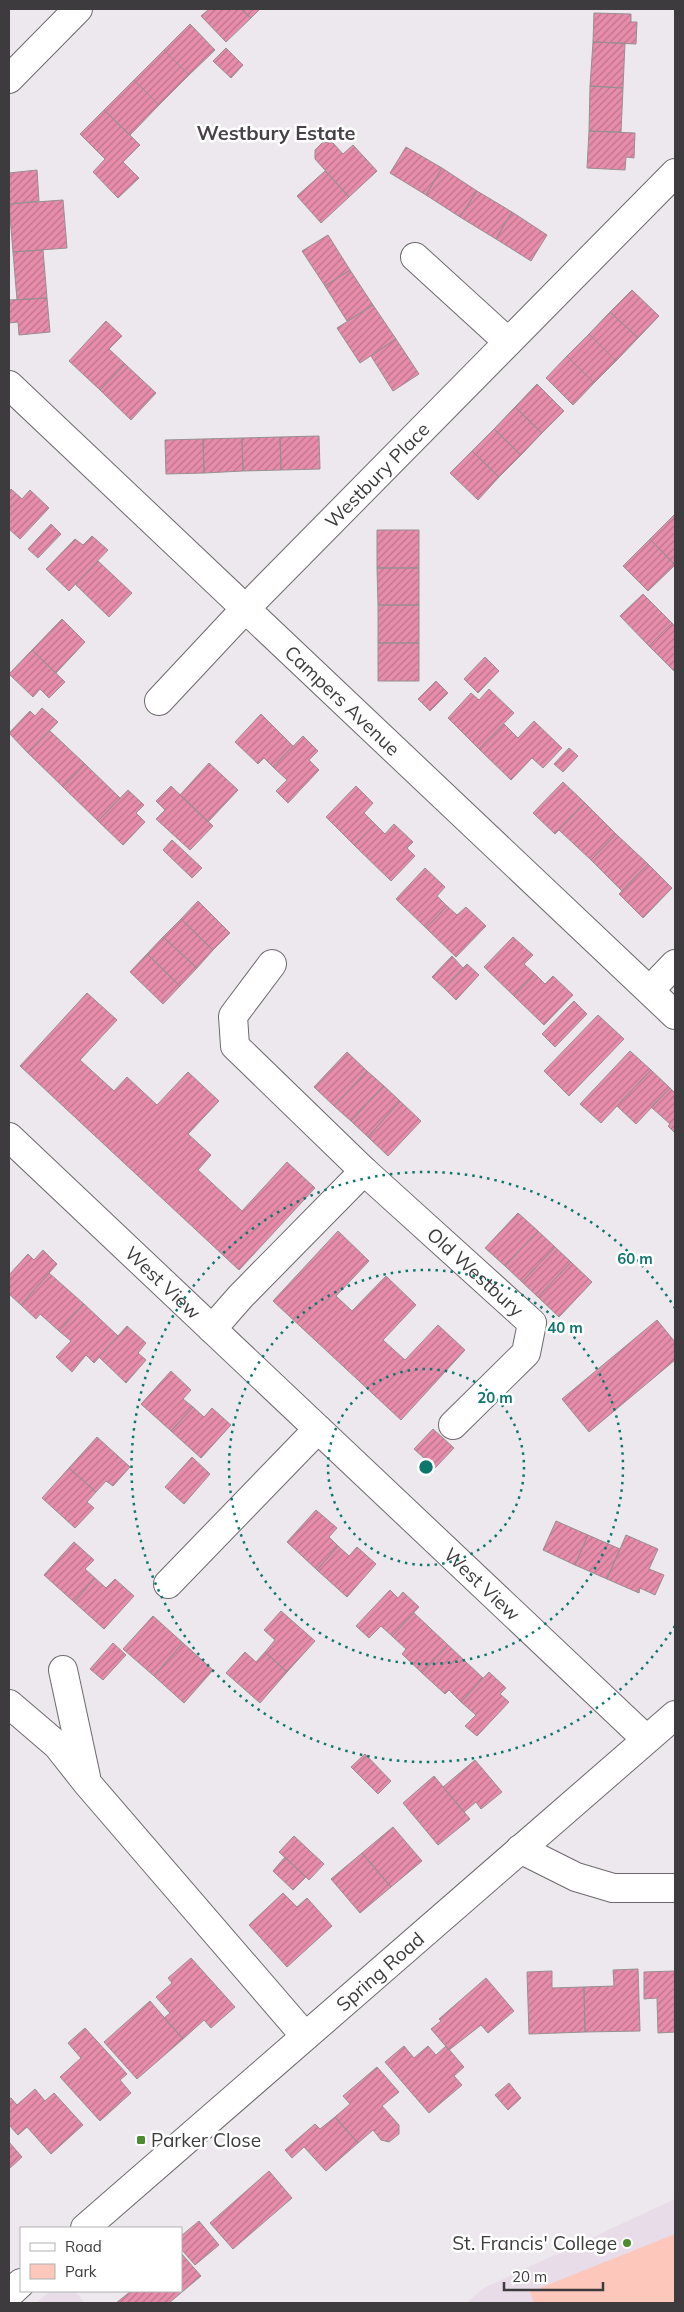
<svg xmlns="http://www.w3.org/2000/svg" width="684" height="2312" font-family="Mulish,sans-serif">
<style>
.built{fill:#e7dce7}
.green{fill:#fdc8bb}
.building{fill:url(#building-hatch);stroke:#978f91}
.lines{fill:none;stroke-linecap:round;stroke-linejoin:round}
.minor-casing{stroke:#6e696e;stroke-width:30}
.minor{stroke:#fff;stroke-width:28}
.ring{fill:none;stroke:#0f766e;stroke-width:2.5;stroke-dasharray:2.5 5}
.poi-dot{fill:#4c8c2e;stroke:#fff;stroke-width:2}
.labels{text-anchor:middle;stroke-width:5;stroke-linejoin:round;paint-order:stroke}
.street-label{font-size:19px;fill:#3d3b3d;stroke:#fff}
.poi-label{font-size:19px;fill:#3d3b3d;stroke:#fff;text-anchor:start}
.neighbourhood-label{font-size:20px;font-weight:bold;fill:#474247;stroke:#fff}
.centre{fill:#0f766e;stroke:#fff;stroke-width:2.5}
.ring-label{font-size:15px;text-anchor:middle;font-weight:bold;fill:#0f766e;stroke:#fff;stroke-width:5;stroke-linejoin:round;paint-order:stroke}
</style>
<defs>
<pattern id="building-hatch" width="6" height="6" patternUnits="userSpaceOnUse" patternTransform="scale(1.25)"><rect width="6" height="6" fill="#e78caa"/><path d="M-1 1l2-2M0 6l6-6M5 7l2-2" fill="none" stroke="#bc748c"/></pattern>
</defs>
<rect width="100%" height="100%" fill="#ede8ed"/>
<!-- built -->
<path class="built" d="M675,2199V2303H466L484,2288Z
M51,2291H75L85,2303H36Z"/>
<!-- green -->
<path class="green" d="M675,2234V2303H534L530,2292Z"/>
<!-- building -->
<path class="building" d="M209,9H241L251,18L226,42L201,16Z
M241,9H260L251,18Z
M594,13L631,14V22H637L636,44L593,42Z
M190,24L215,50L189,75L164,50Z
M593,42L625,43L623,88L590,86Z
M226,48L243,65L231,78L213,61Z
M164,50L189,75L159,105L134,80Z
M134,80L159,105L130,135L104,110Z
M590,86L623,88L621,132L589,131Z
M104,110L140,145L123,162L139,178L118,198L93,172L105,159L80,134Z
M589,131L635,133L634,158L626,157L625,170L587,168Z
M323,142L333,143L343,154L353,145L377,171L349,197L315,159V150Z
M406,147L442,168L426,195L390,173Z
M442,168L477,191L460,217L426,195Z
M37,170L39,201L9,204V173Z
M325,171L349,197L321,223L297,196Z
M477,191L512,212L496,239L460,217Z
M63,200L67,248L13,252L9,204Z
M512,212L547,235L531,261L496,239Z
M328,235L350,270L325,286L302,251Z
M43,250L47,298L17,300L13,252Z
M350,270L373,305L347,321L325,286Z
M632,290L659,316L638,338L610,312Z
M47,298L50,332L19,335L18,322L9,323V300Z
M373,305L396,339L360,363L337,328Z
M610,312L638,338L616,361L589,334Z
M106,321L122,336L109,349L125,364L100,390L69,361Z
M589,334L616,361L594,383L567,356Z
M396,339L419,374L393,391L371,356Z
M567,356L594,383L573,405L546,378Z
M125,364L156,393L131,420L100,390Z
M537,384L564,411L542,433L515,407Z
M515,407L542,433L521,455L494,429Z
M494,429L521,455L499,477L472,451Z
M319,436L320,469L281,470L280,437Z
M280,437L281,470L243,471L242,438Z
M242,438L243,471L204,473L203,439Z
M203,439L204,473L166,474L165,440Z
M472,451L499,477L478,500L450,473Z
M11,489L22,499L30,490L49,508L20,539L9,529V492Z
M675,514V565L650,539Z
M51,524L61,534L38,558L28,549Z
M377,530H419V568H377Z
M92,536L108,550L69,591L46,569L75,539L83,545Z
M650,539L675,565L648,591L623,566Z
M98,561L132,593L109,617L75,584Z
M377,568H419V605H378Z
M643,594L672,623L649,646L620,616Z
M378,605H419V643H378Z
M62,619L85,642L56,673L32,650Z
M672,623L675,627V672L649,646Z
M378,643H419V681H378Z
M32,650L65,682L49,698L40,689L33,697L9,674Z
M485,657L499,671L478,693L464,679Z
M436,681L448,693L430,711L418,699Z
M489,689L514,713L479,749L448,718L471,693L479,700Z
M42,708L58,722L28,753L9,733L30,711L35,716Z
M261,714L293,746L273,767L264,758L258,764L235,742Z
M534,721L562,748L543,768L532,758L511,780L479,749L504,724L518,738Z
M50,731L85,764L63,787L28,753Z
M303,736L318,751L309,760L319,770L288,803L276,791L287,780L273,767Z
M569,748L578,756L563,772L554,764Z
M209,763L238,790L208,822L180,795Z
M85,764L120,798L98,821L63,787Z
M563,782L585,803L555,834L533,813Z
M171,786L213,826L190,850L156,819L165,810L156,801Z
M356,786L373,803L364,813L375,824L354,845L326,817Z
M128,790L144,805L136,813L145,822L123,845L98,821Z
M585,803L616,834L591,860L559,830Z
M375,824L385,834L394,824L413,842L407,848L415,856L391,881L354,845Z
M616,834L648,864L622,891L591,860Z
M172,840L202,868L192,878L163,850Z
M648,864L672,888L643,918L619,894Z
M425,868L445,887L437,896L447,906L426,928L396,899Z
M198,901L230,933L213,950L181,919Z
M447,906L457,915L466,907L486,926L456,957L426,928Z
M181,919L213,950L197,968L163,937Z
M163,937L197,968L180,986L147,954Z
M513,937L533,955L524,964L535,974L514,996L484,967Z
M147,954L180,986L163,1004L130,972Z
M452,956L463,968L444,988L432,977Z
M467,964L479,975L456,1000L444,988Z
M535,974L545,984L553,976L573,995L544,1025L514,996Z
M87,993L117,1020L80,1060L114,1091L127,1077L157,1105L188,1072L219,1101L188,1134L211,1155L198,1170L242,1211L287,1162L315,1188L239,1270L20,1066Z
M574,1001L587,1014L555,1047L542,1034Z
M598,1015L624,1039L569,1096L544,1071Z
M630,1051L651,1070L601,1123L580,1104Z
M347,1052L367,1071L334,1106L314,1087Z
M651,1070L670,1088L636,1124L617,1106Z
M367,1071L384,1086L351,1121L334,1106Z
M384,1086L400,1101L368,1137L351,1121Z
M670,1088L675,1093V1133L668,1126L670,1124L651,1107Z
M400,1101L421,1121L388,1156L368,1137Z
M518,1213L538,1231L505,1266L485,1248Z
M338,1231L369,1261L336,1296L352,1311L386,1276L416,1305L383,1340L405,1360L438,1325L465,1350L401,1420L273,1301Z
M538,1231L555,1247L522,1282L505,1266Z
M555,1247L571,1262L538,1297L522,1282Z
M43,1250L57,1264L21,1305L9,1294V1275L28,1254L34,1260Z
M571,1262L592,1282L559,1317L538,1297Z
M49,1273L84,1304L59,1331L40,1314L36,1319L21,1305Z
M84,1304L118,1336L94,1363L86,1355L72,1372L56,1357L71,1341L59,1331Z
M657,1320L675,1342V1360L589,1432L562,1399Z
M127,1326L146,1343L138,1353L146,1360L126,1383L99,1357Z
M171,1371L191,1390L183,1399L193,1407L171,1431L141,1404Z
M193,1407L204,1417L212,1408L231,1425L201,1458L171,1431Z
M433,1429L454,1448L435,1468L414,1449Z
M97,1437L130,1467L113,1486L106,1481L96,1492L69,1468Z
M192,1457L210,1474L184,1504L165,1487Z
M69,1468L96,1492L87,1502L94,1508L75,1528L42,1498Z
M316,1510L337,1528L329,1537L338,1546L317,1570L287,1542Z
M556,1521L588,1535L575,1565L543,1550Z
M588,1535L620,1549L607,1579L575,1565Z
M626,1535L658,1549L649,1569L664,1575L655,1595L640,1588L639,1593L607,1579Z
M74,1542L94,1560L85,1569L95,1578L74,1602L44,1575Z
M338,1546L349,1556L357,1547L376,1564L347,1597L317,1570Z
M95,1578L106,1588L115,1579L134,1596L104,1629L74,1602Z
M390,1590L398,1598L403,1592L419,1607L392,1636L381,1626L369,1638L356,1626Z
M281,1611L315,1641L287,1672L265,1652L275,1640L264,1630Z
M414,1613L448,1645L422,1673L402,1654L406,1649L392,1636Z
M153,1616L183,1643L154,1676L123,1649Z
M113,1643L126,1655L103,1680L90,1669Z
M183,1643L213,1670L184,1703L154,1676Z
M448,1645L483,1678L461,1702L449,1690L445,1694L422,1673Z
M245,1652L256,1662L265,1652L287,1672L260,1703L226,1673Z
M489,1672L506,1688L500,1694L509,1702L477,1736L465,1726L476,1715L461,1702Z
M365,1754L391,1781L378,1794L351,1767Z
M475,1760L502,1792L481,1809L476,1802L464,1812L443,1787Z
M434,1776L470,1819L438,1845L403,1803Z
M393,1827L422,1861L391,1887L362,1853Z
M294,1836L324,1864L309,1880L279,1852Z
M362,1853L391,1887L360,1913L331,1879Z
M285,1857L306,1877L293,1890L273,1871Z
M283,1893L297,1907L307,1898L332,1926L287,1967L249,1925Z
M191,1958L235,2007L211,2028L204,2020L183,2039L164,2018L170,2013L156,1997L172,1983L168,1978Z
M638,1969L640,2031L585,2032L584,1987L614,1986L613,1970Z
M552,1971V1988L584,1987L585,2032L529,2034L527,1972Z
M675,1971V2032L658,2033L657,1998L644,1999V1972Z
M486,1978L514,2011L488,2033L481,2025L449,2050L431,2029L441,2021L439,2019Z
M150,2001L183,2039L137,2079L104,2042Z
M85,2028L127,2074L120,2080L131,2093L100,2121L60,2077L81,2058L68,2043Z
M404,2046L414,2058L428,2046L436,2055L446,2046L464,2067L454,2076L462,2085L429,2113L385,2062Z
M377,2067L399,2092L382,2106L399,2125V2134L389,2142L381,2140L373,2130L358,2143L335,2117L350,2104L343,2096Z
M509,2083L521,2098L508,2110L495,2095Z
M35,2089L45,2101L54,2093L83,2125L51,2154L27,2127L18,2135L9,2125V2099L11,2098L17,2105Z
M335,2117L358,2143L326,2171L304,2147L292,2158L285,2150L315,2124L320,2129Z
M9,2142L22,2157L9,2169Z
M269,2171L292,2198L233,2249L210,2223Z
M199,2221L219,2245L195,2265L181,2249V2236Z
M181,2253L201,2276L169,2303H116L131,2291H181Z"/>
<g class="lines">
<!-- minor casing -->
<g class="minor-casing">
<g id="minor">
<path d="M9,79L78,9"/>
<path d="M415,257L508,342"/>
<path id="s1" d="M9,385L675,1015"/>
<path id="s2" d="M159,701L246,608L675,173"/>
<path id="s3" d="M272,964L233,1016L235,1046L364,1171L532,1323L526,1353L453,1425"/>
<path d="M650,990L675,964"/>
<path id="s4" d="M9,1137L646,1739"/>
<path d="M212,1329L241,1296L364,1171"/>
<path d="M168,1584L318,1429"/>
<path d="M63,1670L86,1777"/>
<path d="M9,1704L57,1745L87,1783L305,2036"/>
<path d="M520,1849L576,1877L613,1888H675"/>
<path id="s5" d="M85,2228L675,1715"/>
<path d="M9,2294L21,2283"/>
</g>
</g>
<!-- minor -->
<use href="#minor" class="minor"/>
</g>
<!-- distance rings -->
<g class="ring">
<circle cx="426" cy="1467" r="98"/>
<circle cx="426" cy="1467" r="197"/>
<path d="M675 1626A295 295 0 1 1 675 1308"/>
</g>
<!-- markers -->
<g class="poi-dot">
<rect x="136" y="2135" width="10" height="10" rx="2.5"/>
<circle cx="627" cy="2243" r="5"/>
</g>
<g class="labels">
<!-- street labels -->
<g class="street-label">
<text dy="7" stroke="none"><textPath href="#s2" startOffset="314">Westbury Place</textPath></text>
<text dy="7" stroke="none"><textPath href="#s1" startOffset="459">Campers Avenue</textPath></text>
<text dy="7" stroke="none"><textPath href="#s3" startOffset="425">Old Westbury</textPath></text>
<text dy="7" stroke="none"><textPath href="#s4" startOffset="212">West View</textPath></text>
<text dy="7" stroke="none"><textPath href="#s4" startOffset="651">West View</textPath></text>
<text dy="7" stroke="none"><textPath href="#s5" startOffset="391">Spring Road</textPath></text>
</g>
<!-- poi labels -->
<g class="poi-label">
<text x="151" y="2147">Parker Close</text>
<text x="617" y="2250" text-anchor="end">St. Francis' College</text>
</g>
<!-- neighbourhood labels -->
<g class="neighbourhood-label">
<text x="276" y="140">Westbury Estate</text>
</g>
</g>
<circle cx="426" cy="1467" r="8" class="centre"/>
<g class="ring-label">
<text x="635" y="1264">60 m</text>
<text x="565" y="1333">40 m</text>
<text x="495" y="1403">20 m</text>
</g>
<!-- border -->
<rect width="684" height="2312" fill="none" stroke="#3d3b3d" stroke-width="20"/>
<!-- legend -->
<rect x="20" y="2227" width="162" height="65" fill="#ffffff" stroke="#b1b1b1"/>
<rect x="30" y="2243" width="25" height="8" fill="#ffffff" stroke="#b1b1b1"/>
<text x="65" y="2252" font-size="15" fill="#3d3b3d">Road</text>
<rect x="30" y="2264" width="25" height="15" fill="#fdc8bb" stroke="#b1b1b1"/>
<text x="65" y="2277" font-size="15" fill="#3d3b3d">Park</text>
<!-- scale -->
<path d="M504 2282v8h99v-8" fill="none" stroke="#3d3b3d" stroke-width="2.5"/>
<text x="512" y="2282" font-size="15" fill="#3d3b3d" stroke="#ffffff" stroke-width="4" paint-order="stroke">20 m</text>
</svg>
